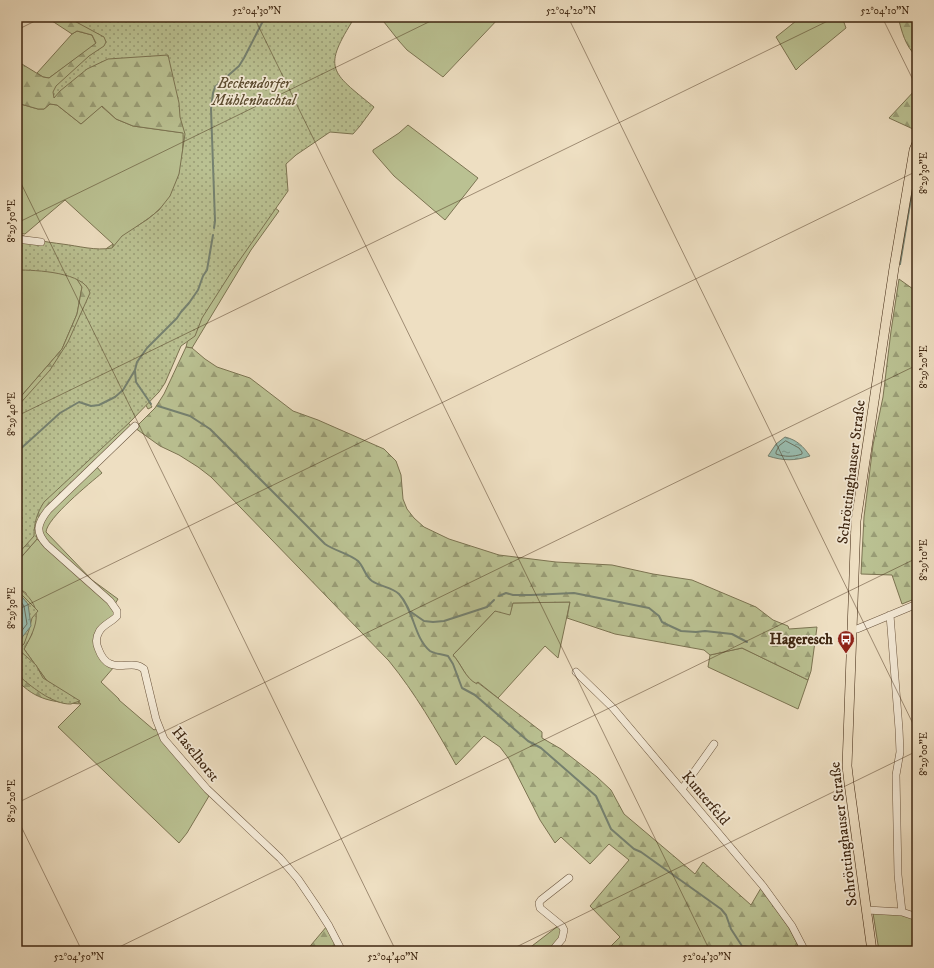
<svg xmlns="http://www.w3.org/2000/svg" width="934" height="968" font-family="'IM FELL DW Pica',serif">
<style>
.grass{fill:#bac192;stroke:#7c7452}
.forest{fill:url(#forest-firs);stroke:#7c7452}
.park{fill:url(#park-dots);stroke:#7c7452}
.water{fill:url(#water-ripples);stroke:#758170}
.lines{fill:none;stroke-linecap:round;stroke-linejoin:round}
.shore{stroke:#6c7260;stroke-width:1}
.stream{stroke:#758170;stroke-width:2}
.minor-casing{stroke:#6a543d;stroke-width:8}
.major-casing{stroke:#3e2611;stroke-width:10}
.minor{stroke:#f4ead7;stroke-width:7}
.major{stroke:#eedfc2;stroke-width:9}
.ticks{fill:none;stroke:#3e2611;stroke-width:1;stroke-opacity:0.45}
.labels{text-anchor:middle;stroke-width:3.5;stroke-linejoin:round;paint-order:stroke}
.park-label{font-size:15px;font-style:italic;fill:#5d4d31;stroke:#f4ead7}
.street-label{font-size:15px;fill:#3e2611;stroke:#f4ead7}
.poi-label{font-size:15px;font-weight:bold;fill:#3e2611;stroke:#f4ead7;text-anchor:end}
.neatline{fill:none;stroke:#3e2611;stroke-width:1.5}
.ticks-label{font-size:10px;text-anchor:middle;fill:#3e2611}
</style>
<defs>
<pattern id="forest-firs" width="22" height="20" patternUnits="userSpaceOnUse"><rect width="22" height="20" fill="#bac192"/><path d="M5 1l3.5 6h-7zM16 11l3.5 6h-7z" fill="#999d76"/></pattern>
<pattern id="park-dots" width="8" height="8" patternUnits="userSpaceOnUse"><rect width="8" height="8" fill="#bac192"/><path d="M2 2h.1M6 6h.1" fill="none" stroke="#999d76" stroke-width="1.8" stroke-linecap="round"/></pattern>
<pattern id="water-ripples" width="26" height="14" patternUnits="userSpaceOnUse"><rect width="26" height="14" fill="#99bdb0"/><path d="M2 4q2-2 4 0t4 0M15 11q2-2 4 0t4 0" fill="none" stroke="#7e998e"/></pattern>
</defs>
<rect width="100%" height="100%" fill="#eedfc2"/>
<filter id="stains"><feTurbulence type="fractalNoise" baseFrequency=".005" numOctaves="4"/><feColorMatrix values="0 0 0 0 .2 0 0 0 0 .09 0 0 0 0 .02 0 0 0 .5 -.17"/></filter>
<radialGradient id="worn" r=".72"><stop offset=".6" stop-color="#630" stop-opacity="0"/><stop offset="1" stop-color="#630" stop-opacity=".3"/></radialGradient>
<!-- grass -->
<path class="grass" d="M380,17H500L443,77L407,50L399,41Z
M801,17H842L846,28L801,65L796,70L776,37Z
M77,31L92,35L96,44L49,78L43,77L37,73L72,34Z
M17,103L38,109H44L50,104L57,105L81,124L101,106L116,119L133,126L184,133L181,169L173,192L166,203L150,218L113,247V244L65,200L25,234L17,233Z
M408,125L478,178L445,220L394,176L373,152V150L399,133Z
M274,207L279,211L251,250L192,348L186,347L189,335Z
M17,265L75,275L82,287L77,314L62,349L17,401Z
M96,466L102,473C90,483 47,518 46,532L92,580L118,599L115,604L45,541L40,527L47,515Z
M37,539L109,602L116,615L97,631L95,645L114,667L101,682L119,699V700L154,730L158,728L209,796L187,833L179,843L58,727L81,704L47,681L24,649L32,634L26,593L17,587V562Z
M570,602L558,658L545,646L498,698L478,682L477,685C465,678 462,665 453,655L495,611L513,603Z
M742,648L808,680L798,709L708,667L710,655Z
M873,913L902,915L917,920V951H879Z
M558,926L561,930L560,937L548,951H530L528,949Z"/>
<!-- forest -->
<path class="forest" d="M46,17H108L212,69L139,386L152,407L148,409L139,393L125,419L131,426L52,502L36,529L37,539L17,562V401L62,349L77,314L82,287L74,275L91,259L113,244V247C122,240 130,232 139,225C152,216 165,207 173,193C182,176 184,152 183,133L133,126L116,119L102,106L81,124L57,105L50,104L44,109H38L17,103V61L43,77L49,78L96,43L92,35L77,31L72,34Z
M898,17H912L917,29V57C905,46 902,32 898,17Z
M917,88V119L913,129L889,118Z
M899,279L913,289L917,287V598L902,604L892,575L861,574L864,517L873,445L883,397L891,331Z
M186,347L192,348L205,359L217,367L250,378L293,411L318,420L384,449L396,461L401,475L403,499L407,509L414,518L424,527L449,539L499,555L556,562L612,565L653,574L692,580L756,607L773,620L788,626L789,629L817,627L811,671L808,680L742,648L710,655L704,650L615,634L567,618L570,602L513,603L510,615L495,611L453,655C462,665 465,678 477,684V682L542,732V738L561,749L597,777L611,790L624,814L695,874L703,862L751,905L761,888L789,928L801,951H606L620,937L590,906L629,860L609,844L590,864L561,837L555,843L540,820L509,759L500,747L484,736L456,765C436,729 415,693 389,661L211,477L198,467L179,455L160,446L135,428L155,408L164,394Z
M17,587C44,606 39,623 24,649L47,681L81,704C54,702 36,701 17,680Z
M327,926L340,951H306Z"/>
<!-- park -->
<path class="park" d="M67,17H355C322,69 330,71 374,107L360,126L353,134L330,132L296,155L286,164L288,191L232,271L202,318L195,336L181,346L165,383L159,392L130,422L44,502C37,513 34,523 34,536L17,555V407L50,370L68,342L90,293C85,272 36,270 17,270V233C31,240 47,242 62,244C79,246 95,251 112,248L122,236L148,219L159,210L170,196L179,174L185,134L180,117L179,103L168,55L108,59L87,69L60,91L54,98L53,92L56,86L89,56L104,46L106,42L104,37Z
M17,590L38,611L32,618L29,630L24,644L18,649L36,665L43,678L80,701C77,702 73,703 71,704C53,705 29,685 17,674Z"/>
<!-- water -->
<path class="water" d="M785,437C797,440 803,446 810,456C794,461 784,461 768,456L776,444Z
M17,591L28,604L31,626L20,640L17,636Z"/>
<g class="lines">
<!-- shore -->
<path class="shore" d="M786,441L799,448L802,452V454C794,457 784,457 776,454V452L779,446Z
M17,596L24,606L27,624L20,633L17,634"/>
<!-- stream -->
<path class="stream" d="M214,228L215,221L211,109L213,93L215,87L239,66L244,58L265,17
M900,264L917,162
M135,371L136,382L151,404
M158,406L190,416L210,429L325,544C335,551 348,553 358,561C364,567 365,576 372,581C381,587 392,587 399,594C414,610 414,638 430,651C435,654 442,654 448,656L453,664L462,688L475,695L528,741L541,748L596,796L611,829L634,849L641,852L721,909L726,915L731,929L742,946L751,947L757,951
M17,452L60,413L79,402L91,406L99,405L115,397L123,390L135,370L137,362L147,348L177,318L181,312L189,303L198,290L203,276L207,270L213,235
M499,596L506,593L513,595H531L574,593L649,608L659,616L662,622L668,625L681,631L696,632L705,631L732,634L747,642
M411,612L424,621L433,622L444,621L487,607L494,600"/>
<!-- minor casing -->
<g class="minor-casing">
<path id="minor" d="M17,239L41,242
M135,426L48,510C37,524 35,532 47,545L110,601L117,611V616C112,622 102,625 99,632C96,637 96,643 98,648C109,679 130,657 144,669L156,719L164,739L207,789L280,858L298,879L315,904L329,926L342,951
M890,615L899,729L900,752L896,775L898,875L902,912
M852,629H857L917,604
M576,672L613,708L763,886L792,926L805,951
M682,789L714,744
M867,910L902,912L917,917
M552,951L562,939L564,930L562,926L540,908L539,903L541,900L569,878"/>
</g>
<!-- major casing -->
<g class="major-casing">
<path id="major" d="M872,951L849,783L847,766L856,521L894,268L914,150L917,143"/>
</g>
<!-- minor -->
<use href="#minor" class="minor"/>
<!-- major -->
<use href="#major" class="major"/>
</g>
<!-- ticks -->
<path class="ticks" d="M254,17L710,951M568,17L917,732M882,17L917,88M17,30L43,17M17,175L396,951M17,223L439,17M17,416L836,17M17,610L917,171M17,803L917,365M17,818L82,951M111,951L917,558M508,951L917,751M905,951L917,945"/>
<!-- icons -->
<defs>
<g id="bus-pin" transform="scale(0.9)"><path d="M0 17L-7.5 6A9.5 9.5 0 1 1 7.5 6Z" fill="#8f2418" stroke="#f4ead7"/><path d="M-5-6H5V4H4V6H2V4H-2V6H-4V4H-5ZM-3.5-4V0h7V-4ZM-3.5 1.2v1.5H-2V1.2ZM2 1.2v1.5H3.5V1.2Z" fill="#fff"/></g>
</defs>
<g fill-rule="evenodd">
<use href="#bus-pin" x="846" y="639"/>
</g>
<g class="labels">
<!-- park labels -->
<g class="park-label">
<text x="254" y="88">Beckendorfer<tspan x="254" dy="17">Mühlenbachtal</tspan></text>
</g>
<!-- street labels -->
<g class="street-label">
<text transform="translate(851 472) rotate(-83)" y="5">Schröttinghauser Straße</text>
<text transform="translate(196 754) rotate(51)" y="5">Haselhorst</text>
<text transform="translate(706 798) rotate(50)" y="5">Kunterfeld</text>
<text transform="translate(843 834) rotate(-97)" y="5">Schröttinghauser Straße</text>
</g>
<!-- poi labels -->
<g class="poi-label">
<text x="833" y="644">Hageresch</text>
</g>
</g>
<!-- margin -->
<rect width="934" height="968" fill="none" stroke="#eedfc2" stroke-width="44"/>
<rect x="22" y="22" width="890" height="924" class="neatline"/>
<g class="ticks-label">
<text x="257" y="14">52°04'30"N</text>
<text x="571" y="14">52°04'20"N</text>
<text x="885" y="14">52°04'10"N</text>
<text transform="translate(923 173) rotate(-90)" y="4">8°29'30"E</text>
<text transform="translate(11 221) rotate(-90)" y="4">8°29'50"E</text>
<text transform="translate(923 367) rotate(-90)" y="4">8°29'20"E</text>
<text transform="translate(11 414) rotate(-90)" y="4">8°29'40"E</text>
<text transform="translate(923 560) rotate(-90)" y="4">8°29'10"E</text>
<text transform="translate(11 608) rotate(-90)" y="4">8°29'30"E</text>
<text transform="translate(923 754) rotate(-90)" y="4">8°29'00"E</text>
<text transform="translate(11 801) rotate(-90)" y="4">8°29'20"E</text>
<text x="79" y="960">52°04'50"N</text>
<text x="393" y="960">52°04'40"N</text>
<text x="707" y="960">52°04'30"N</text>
</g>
<rect width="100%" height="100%" filter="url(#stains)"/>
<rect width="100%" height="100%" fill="url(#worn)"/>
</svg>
